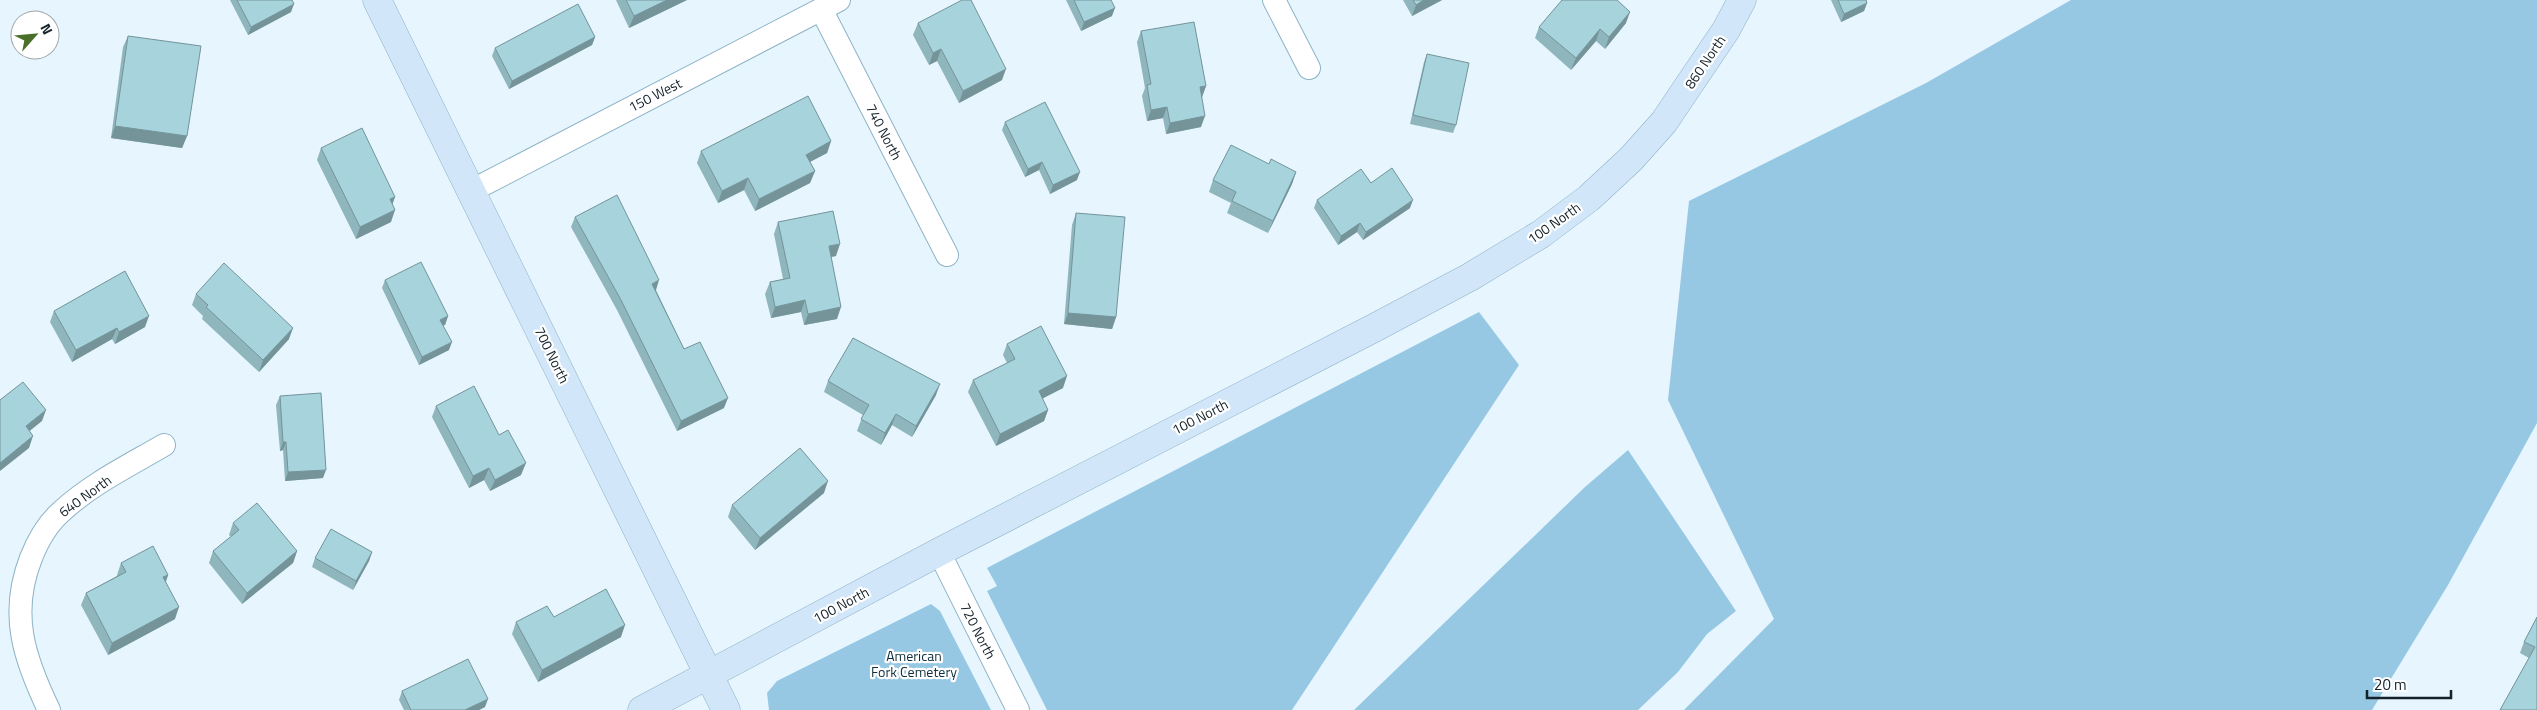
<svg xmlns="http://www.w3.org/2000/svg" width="2537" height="710" font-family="'Titillium Web',sans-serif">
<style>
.green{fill:#97c8e3}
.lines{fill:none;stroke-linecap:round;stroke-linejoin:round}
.street-casing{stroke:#8eb3c6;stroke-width:24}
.secondary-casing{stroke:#8eb3c6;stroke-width:29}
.street{stroke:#fff;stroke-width:22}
.secondary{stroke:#d2e6fa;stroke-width:28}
.wall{fill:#8fb5bd}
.shaded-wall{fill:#74949a}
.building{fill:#a6d3dc;stroke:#74949a}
.labels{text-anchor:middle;stroke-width:4.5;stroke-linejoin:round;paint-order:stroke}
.street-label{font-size:14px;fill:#132129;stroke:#fff}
.park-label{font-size:14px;fill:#102f3e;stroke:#fff}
</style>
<rect width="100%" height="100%" fill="#e6f5fe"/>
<!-- green -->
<path class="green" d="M2071,0H2537V423L2448,585L2372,710H1684L1774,619L1668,400L1689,201L1926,83Z
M1479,312L1519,365L1292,710H1047L987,591L997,586L987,568Z
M1628,450L1736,611L1707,634L1678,672L1638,710H1354L1585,487Z
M931,604L940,611L991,710H769L767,693L777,681Z"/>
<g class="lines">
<!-- street casing -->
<g class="street-casing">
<path id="street" d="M1274,0L1309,68
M821,9L947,255
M471,191L839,0
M939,552L1018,710
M49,710C24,658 9,614 31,558C38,540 47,524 62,511C91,484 130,465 164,445"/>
</g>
<!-- secondary casing -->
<g class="secondary-casing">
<path id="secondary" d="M377,0L726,710
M642,710L939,552L1376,327L1470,277L1541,234L1589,198L1631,159L1664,122L1726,30L1742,0"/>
</g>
<!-- street -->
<use href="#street" class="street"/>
<!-- secondary -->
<use href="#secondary" class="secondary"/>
</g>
<!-- wall -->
<path class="wall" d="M230,0H292L291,12L248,35Z
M616,0H687L629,28Z
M1066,0H1111L1112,16L1081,31Z
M1403,0H1442L1412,16Z
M1831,0H1866L1867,3L1864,11L1841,22Z
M918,23L1002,80L959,103L937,61L929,65L913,35Z
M1626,23L1605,49L1596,41L1571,70L1535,38L1539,27Z
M1141,31L1206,86L1202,97L1201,127L1166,134L1163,118L1147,121L1142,96L1145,88L1137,42Z
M128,36L187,136L182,148L111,138L123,47Z
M595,37L592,45L509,89L492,56L495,48Z
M1427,54L1456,125L1453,133L1410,124L1424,62Z
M1005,122L1077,180L1050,194L1039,170L1025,177L1002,130Z
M831,141L827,153L810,162L815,171L810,183L755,211L744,190L718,203L697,163L701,151Z
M321,148L395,197L392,204L391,222L356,239L317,160Z
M1269,164L1296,172L1292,184L1268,233L1227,213L1231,203L1209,192L1213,180Z
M1371,183L1410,208L1363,240L1357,232L1338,245L1314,208L1317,200Z
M1076,213L1116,317L1112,329L1064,324L1072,225Z
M575,217L656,290L684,349L724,408L677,431L617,310L571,227Z
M778,222L836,256L831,257L837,319L804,325L801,312L771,318L765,294L770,282L783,279L774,234Z
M385,280L448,316L445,325H443L449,350L419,365L382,288Z
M196,294L289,339L259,372L202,319L203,316L192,305Z
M54,311L145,327L115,344L112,339L72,362L50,322Z
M1007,344L1063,388L1042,398L1048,410L1044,421L996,446L968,392L973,380L1007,363L1003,355Z
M828,381L936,395L912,437L892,425L881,445L857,431L863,415L824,392Z
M280,396L323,478L285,481L283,450L280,451L276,405Z
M436,406L499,435L521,475L490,491L484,480L469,488L432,417Z
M824,493L755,550L728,517L732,505Z
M233,523L297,551L293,563L242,604L209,563L213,551L231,537L229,535Z
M372,552L369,561L353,590L312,567L315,558Z
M121,563L168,575L166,582L175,619L108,655L81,605L86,593L117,576V575Z
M2537,617V710L2529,658L2520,653L2524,642Z
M516,622L621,637L538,682L512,634Z
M402,691L485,707L479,710H404L399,700Z"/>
<!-- shaded-wall -->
<path class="shaded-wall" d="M667,0H687L629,28L634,16Z
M1424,0H1442L1412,16L1416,5Z
M1867,3L1864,11L1841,22L1844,14Z
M294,4L291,12L248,35L251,27Z
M1115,8L1112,16L1081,31L1084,22Z
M1630,12L1626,23L1605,49L1609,37Z
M1600,29L1596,41L1571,70L1576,58Z
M595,37L592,45L509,89L512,81Z
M941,49L937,61L929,65L933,53Z
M1006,69L1002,80L959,103L963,91Z
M1206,86L1202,97L1200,87Z
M1167,107L1163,118L1147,121L1151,110Z
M1205,116L1201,127L1166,134L1170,123Z
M115,126L187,136L182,148L111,138Z
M831,141L827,153L802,166L806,155Z
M1042,162L1039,170L1025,177L1028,169Z
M815,171L810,183L755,211L759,199Z
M1080,172L1077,180L1050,194L1053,185Z
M1296,172L1292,184L1268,233L1273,221Z
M748,178L744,190L718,203L722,191Z
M395,197L391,208L390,199Z
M1413,200L1410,208L1363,240L1366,232Z
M395,210L391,222L356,239L360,227Z
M1360,223L1357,232L1338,245L1341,236Z
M840,244L836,256L825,258L829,246Z
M659,280L656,290L648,294L652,284Z
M805,300L801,312L771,318L775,307Z
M841,307L837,319L804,325L808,314Z
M1068,313L1116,317L1112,329L1064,324Z
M149,316L145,327L115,344L119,332Z
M448,316L445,325L437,328L440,320Z
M117,328L112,339L72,362L76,350Z
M293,328L289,339L259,372L263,360Z
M452,342L449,350L419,365L422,357Z
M1067,376L1063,388L1034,403L1039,391Z
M940,384L936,395L912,437L916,426Z
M728,398L724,408L677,431L681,421Z
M46,410L42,421L21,438L26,426Z
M1048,410L1044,421L996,446L1000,434Z
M896,414L892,425L881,445L885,433Z
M33,436L29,448L0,471V463Z
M283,442H286L283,450L280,451Z
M526,463L521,475L490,491L495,480Z
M489,468L484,480L469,488L473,476Z
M326,470L323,478L285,481L288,472Z
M828,481L824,493L755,550L760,538Z
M297,551L293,563L242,604L247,593Z
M372,552L369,561L353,590L356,581Z
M168,575L164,586L163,577Z
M179,607L175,619L108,655L112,643Z
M625,625L621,637L538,682L542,670Z
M488,699L485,707L479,710H465Z"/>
<!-- building -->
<path class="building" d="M237,0H292L294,4L251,27Z
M626,0H667L634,16Z
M962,0H971L1006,69L963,91L941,49L933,53L918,23Z
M1074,0H1111L1115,8L1084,22Z
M1413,0H1424L1416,5Z
M1562,0H1617L1630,12L1609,37L1600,29L1576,58L1539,27Z
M1838,0H1866L1867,3L1844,14Z
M578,4L595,37L512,81L495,48Z
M1194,22L1206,86L1200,87L1205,116L1170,123L1167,107L1151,110L1147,85L1151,84L1141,31Z
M128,36L201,46L187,136L115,126Z
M1427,54L1469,63L1456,125L1413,115Z
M808,96L831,141L806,155L815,171L759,199L748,178L722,191L701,151Z
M1045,102L1080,172L1053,185L1042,162L1028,169L1005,122Z
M362,128L395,197L390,199L395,210L360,227L321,148Z
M1231,145L1269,164L1271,159L1296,172L1273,221L1232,201L1236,192L1213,180Z
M1392,168L1413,200L1366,232L1360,223L1341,236L1317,200L1361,169L1371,183Z
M617,195L659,280L652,284L684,349L700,342L728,398L681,421L621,300L575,217Z
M833,211L840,244L829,246L841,307L808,314L805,300L775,307L770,282L790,278L778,222Z
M1076,213L1125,217L1116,317L1068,313Z
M421,262L448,316L440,320L452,342L422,357L385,280Z
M224,263L293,328L263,360L206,307L208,305L196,294Z
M125,271L149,316L119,332L117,328L76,350L54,311Z
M1041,326L1067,376L1039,391L1048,410L1000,434L973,380L1015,359L1007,344Z
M853,338L940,384L916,426L896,414L885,433L861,419L869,405L828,381Z
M23,382L46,410L26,426L33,436L0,463V400Z
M474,386L499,435L508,430L526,463L495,480L489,468L473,476L436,406Z
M321,393L326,470L288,472L286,442H283L280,396Z
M800,448L828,481L760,538L732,505Z
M257,503L297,551L247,593L213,551L239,530L233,523Z
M331,529L372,552L356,581L315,558Z
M153,546L168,575L163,577L179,607L112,643L86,593L126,572L121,563Z
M606,589L625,625L542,670L516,622L547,606L554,617Z
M2537,617V710H2500L2535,647L2524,642Z
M468,659L488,699L465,710H411L402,691Z"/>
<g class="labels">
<!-- street labels -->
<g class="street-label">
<text transform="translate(1705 62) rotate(-56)" y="5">860 North</text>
<text transform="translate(655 95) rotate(-27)" y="5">150 West</text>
<text transform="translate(884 132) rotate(63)" y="5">740 North</text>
<text transform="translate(1554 223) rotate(-35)" y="5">100 North</text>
<text transform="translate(552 355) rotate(64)" y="5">700 North</text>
<text transform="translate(1200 417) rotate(-27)" y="5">100 North</text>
<text transform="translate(85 496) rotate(-36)" y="5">640 North</text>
<text transform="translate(841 605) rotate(-28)" y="5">100 North</text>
<text transform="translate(978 631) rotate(63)" y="5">720 North</text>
</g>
<!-- park labels -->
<g class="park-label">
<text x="914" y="661">American<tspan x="914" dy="16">Fork Cemetery</tspan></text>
</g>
</g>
<!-- north arrow -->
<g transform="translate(35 35) rotate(63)"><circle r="24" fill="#ffffff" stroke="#a1a6a9"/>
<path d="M0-4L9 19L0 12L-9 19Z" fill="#496f29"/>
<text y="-8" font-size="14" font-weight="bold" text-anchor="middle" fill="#132129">N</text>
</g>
<!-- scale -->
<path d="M2367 690v8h84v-8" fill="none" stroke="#132129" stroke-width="2.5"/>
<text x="2374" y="690" font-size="15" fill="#132129" stroke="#ffffff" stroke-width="4" paint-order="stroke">20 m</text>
</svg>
